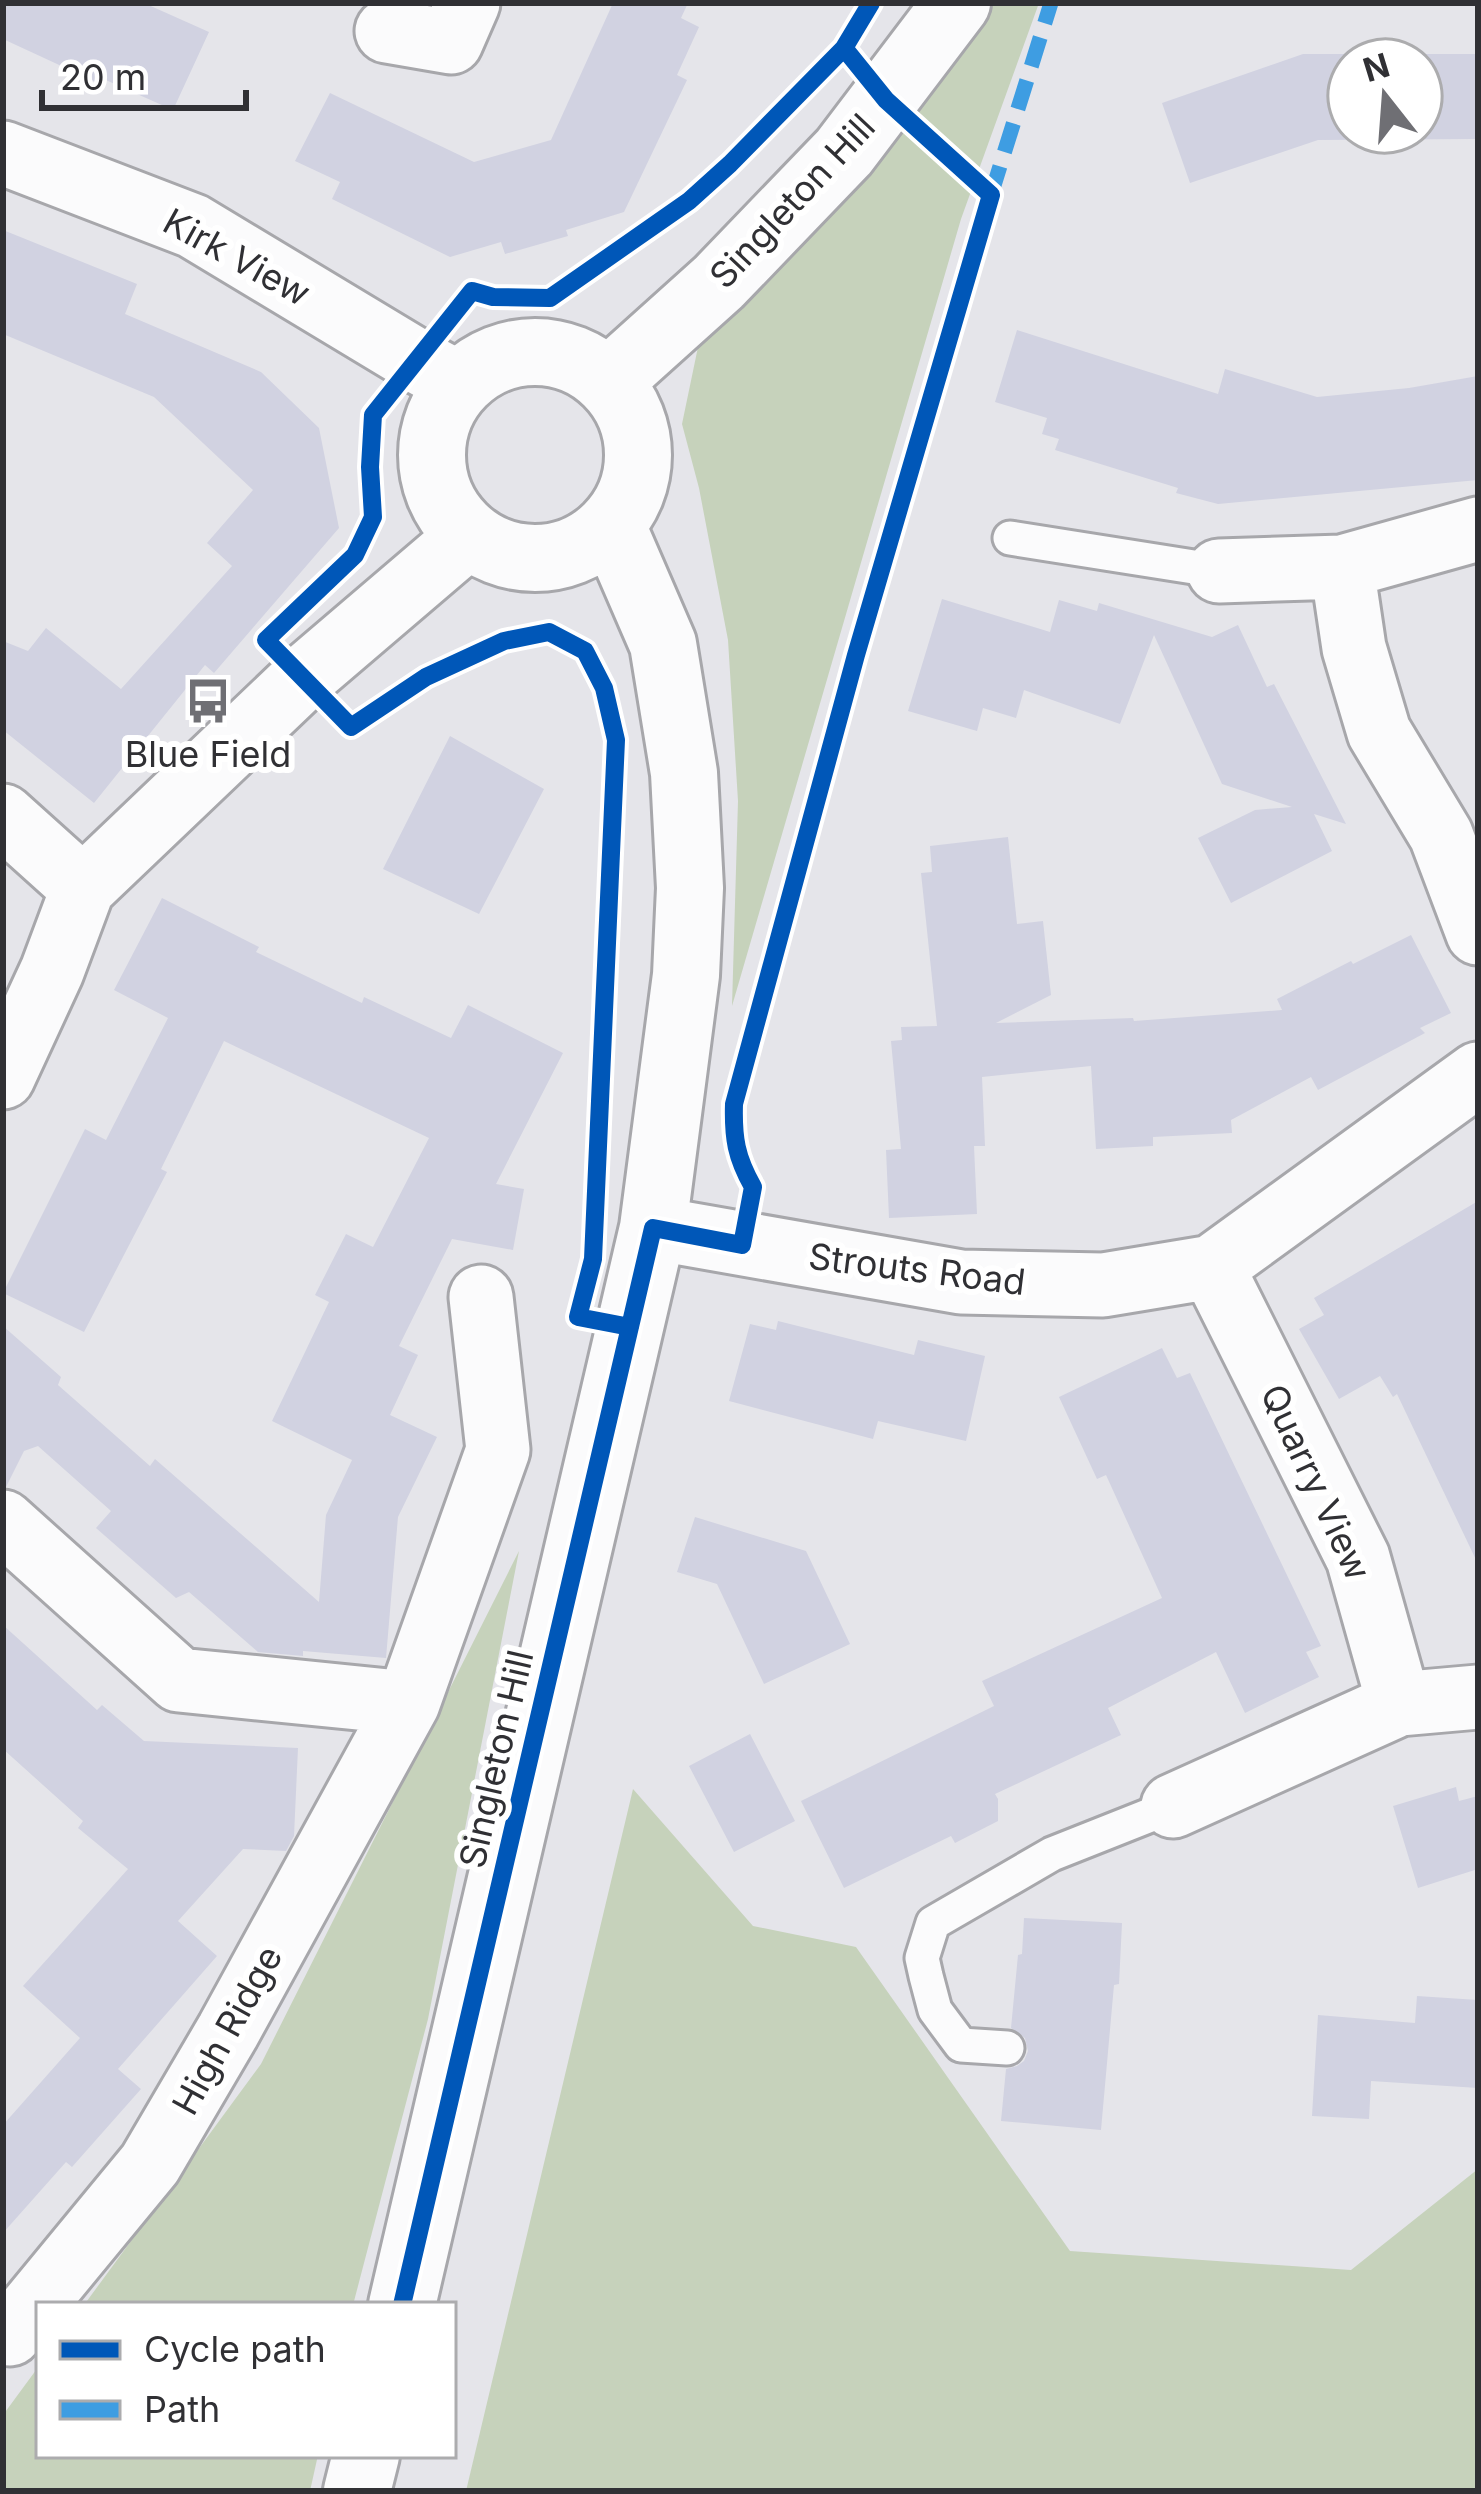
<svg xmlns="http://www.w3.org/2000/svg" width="1481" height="2494" font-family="Inter,sans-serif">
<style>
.green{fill:#c6d2bb}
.building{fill:#d1d2e1;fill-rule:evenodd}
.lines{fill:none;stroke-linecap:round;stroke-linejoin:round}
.service-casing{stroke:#a7a7ab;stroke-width:39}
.minor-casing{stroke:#a7a7ab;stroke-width:69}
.tertiary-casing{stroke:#a7a7ab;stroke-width:72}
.service{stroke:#fbfbfc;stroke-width:33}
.minor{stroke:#fbfbfc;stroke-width:63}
.tertiary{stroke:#fbfbfc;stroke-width:66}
.quiet{stroke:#3e9de2;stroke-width:15;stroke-dasharray:30 15;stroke-linecap:butt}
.cycleway-casing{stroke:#fff;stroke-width:26}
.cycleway{stroke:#0057b8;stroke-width:18}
.labels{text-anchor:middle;stroke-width:12;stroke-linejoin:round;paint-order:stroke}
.street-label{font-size:36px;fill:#303034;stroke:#fff}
.poi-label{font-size:36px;fill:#303034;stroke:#fff}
</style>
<rect width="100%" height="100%" fill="#e5e5ea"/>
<!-- green -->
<path class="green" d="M969,3H1039L961,219L732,1006L738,801L728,640L699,488L682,424L698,347Z
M519,1551L428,2019L353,2305H84L261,2064Z
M633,1789L753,1926L856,1947L1070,2251L1351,2270L1478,2169V2491H466Z
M39,2366V2455H318L310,2491H3V2415Z"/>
<!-- building -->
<path class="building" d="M3,3H144L209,32L173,110L99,77L96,82L3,39Z
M613,3H688L681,18L699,27L677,75L687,80L624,212L566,230L568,236L505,254L501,242L450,257L332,199L340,182L295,161L330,93L474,162L551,140Z
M1303,54H1478V139L1318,140L1190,183L1162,103ZM1349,60H1421V132H1349Z
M3,230L137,284L125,314L261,372L319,428L339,528L214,673L205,665L94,803L3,730V641L28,651L46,628L121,689L232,566L207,543L253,490L154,397L3,334Z
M1017,330L1218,394L1225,369L1317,397L1409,388L1478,376V480L1218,504L1176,493L1178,488L1055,450L1059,439L1042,434L1047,418L995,402Z
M942,599L1050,632L1059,600L1097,611L1099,603L1212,637L1238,625L1267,687L1274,684L1346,824L1314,814L1332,851L1231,903L1198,838L1255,810L1292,807L1222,784L1154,635L1120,724L1024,690L1016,718L983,708L977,731L908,711Z
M450,736L544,789L479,914L383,869Z
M1008,837L1017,924L1043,921L1051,995L996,1023L1133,1018L1134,1021L1282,1010L1277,999L1351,961L1353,964L1411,935L1451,1013L1420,1028L1425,1033L1318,1090L1311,1077L1231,1120L1232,1133L1153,1137V1146L1096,1149L1091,1066L982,1077L985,1146H974L977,1214L889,1218L886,1150L901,1149L891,1041L902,1040L901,1027L937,1026L921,873L932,872L930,846Z
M162,898L259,947L256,952L362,1003L364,997L451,1038L468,1005L563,1053L496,1184L524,1189L513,1250L452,1239L399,1346L418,1355L390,1415L437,1437L398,1517L386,1658L303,1651V1656L258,1652L189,1592L176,1598L96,1528L111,1511L38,1446L24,1451L6,1487H3V1326L61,1377L58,1385L150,1466L155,1459L319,1602L326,1515L352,1460L272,1421L329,1302L315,1295L346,1234L373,1247L429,1138L224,1041L161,1169L167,1172L84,1332L3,1293L85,1129L106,1140L168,1018L114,990Z
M1478,1201V1564L1397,1394L1393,1397L1380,1376L1339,1399L1299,1329L1324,1315L1314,1298Z
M778,1321L914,1355L918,1340L985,1356L966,1441L878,1421L873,1439L729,1401L750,1324L776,1330Z
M1162,1348L1177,1378L1190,1373L1321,1646L1306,1652L1319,1677L1245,1713L1216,1652L1108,1708L1121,1735L995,1794L998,1799V1821L955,1843L951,1836L844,1888L801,1801L994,1706L982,1681L1162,1598L1106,1475L1097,1479L1059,1397Z
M695,1517L806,1551L850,1644L764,1684L717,1584L677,1572Z
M3,1625L97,1710L102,1705L144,1741L298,1748L294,1836L286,1851L243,1849L178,1921L217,1956L118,2069L141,2089L72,2167L66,2162L3,2233V2125L80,2038L23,1986L128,1869L78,1828L83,1821L3,1749Z
M750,1734L795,1821L734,1852L689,1766Z
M1456,1787L1459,1801L1478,1796V1869L1418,1888L1393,1806Z
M1024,1918L1122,1923L1119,1984L1114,1985L1101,2130L1001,2121L1006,2069L1017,2066L1024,2061L1028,2051L1025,2038L1011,2028L1018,1955L1022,1954Z
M1417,1996L1478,2000V2088L1371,2081L1369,2119L1312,2116L1318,2015L1415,2023Z"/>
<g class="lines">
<!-- service casing -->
<g class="service-casing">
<path id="service" d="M1010,538L1219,571
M1007,2048L961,2045L935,2010L926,1976L922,1958L933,1923L1052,1854L1173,1806"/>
</g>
<!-- minor casing -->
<g class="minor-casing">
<path id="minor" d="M387,31L451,42L468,3
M3,153L193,226L417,361L460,384
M1342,567L1354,648L1379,732L1441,835L1478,933
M1219,571L1342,567L1478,529
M3,816L83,888
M3,1077L52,971L83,888L304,677L469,536
M653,1228L961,1282L1103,1285L1212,1267L1478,1074
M1212,1267L1358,1558L1399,1704
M3,1522L179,1680L408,1703
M1173,1806L1399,1704L1478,1697
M10,2334L150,2164L228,2031L408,1703L498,1450L481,1297"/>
</g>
<!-- tertiary casing -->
<g class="tertiary-casing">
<path id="tertiary" d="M432 455a103 103 0 1 1 206 0a103 103 0 1 1-206 0Z
M609,381L719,282L844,152L957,3
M402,2305L653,1228L686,975L690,888L684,773L663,644L612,526
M357,2491L366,2455"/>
</g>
<!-- service -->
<use href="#service" class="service"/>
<!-- minor -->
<use href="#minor" class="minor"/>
<!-- tertiary -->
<use href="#tertiary" class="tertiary"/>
<!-- quiet -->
<path class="quiet" d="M991,195L1051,3"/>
<!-- cycleway casing -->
<g class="cycleway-casing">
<path id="cycleway" d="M630,1327L578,1317L593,1259L616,740L604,688L585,651L549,632L504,641L426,677L351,727L266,640L355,555L373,517L370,467L373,415L472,291L493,297L550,298L689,201L730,164L844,48L871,3
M402,2305L653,1228L742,1245L753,1187C736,1157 733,1138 734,1104L856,655L991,195L886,100L844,48"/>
</g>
<!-- cycleway -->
<use href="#cycleway" class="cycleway"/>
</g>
<!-- icons -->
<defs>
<g id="bus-bare" transform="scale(3.6)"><path d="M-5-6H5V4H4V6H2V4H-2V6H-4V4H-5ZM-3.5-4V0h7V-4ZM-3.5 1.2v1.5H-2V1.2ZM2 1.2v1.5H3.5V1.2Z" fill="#6f6f74" stroke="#fff" stroke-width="2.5" paint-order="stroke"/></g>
</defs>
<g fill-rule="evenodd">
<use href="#bus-bare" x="208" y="701"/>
</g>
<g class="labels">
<!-- street labels -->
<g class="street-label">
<text transform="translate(792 201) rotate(-47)" y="13">Singleton Hill</text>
<text transform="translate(237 257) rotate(29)" y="13">Kirk View</text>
<text transform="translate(917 1269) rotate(7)" y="13">Strouts Road</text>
<text transform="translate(1316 1482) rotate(65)" y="13">Quarry View</text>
<text transform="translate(496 1759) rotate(-77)" y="13">Singleton Hill</text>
<text transform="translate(227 2030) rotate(-61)" y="13">High Ridge</text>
</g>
<!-- poi labels -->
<g class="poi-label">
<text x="208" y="767">Blue Field</text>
</g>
</g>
<!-- border -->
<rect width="1481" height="2494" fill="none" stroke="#303034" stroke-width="12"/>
<!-- legend -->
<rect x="36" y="2302" width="420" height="156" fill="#ffffff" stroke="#acacae" stroke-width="3"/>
<rect x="60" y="2341" width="60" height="18" fill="#0057b8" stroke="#acacae" stroke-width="3"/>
<text x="144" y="2362" font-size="36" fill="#303034">Cycle path</text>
<rect x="60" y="2401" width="60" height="18" fill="#3e9de2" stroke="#acacae" stroke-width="3"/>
<text x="144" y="2422" font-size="36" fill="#303034">Path</text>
<!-- north arrow -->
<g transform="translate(1385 96) rotate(343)"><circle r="57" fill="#ffffff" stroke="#acacae" stroke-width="3"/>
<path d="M0-9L21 45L0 30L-21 45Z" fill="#6f6f74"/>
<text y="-18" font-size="33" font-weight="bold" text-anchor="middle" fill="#303034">N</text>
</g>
<!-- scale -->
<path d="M42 90v18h204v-18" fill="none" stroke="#303034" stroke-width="6"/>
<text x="60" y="90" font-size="36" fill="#303034" stroke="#ffffff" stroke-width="9" paint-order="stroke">20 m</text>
</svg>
